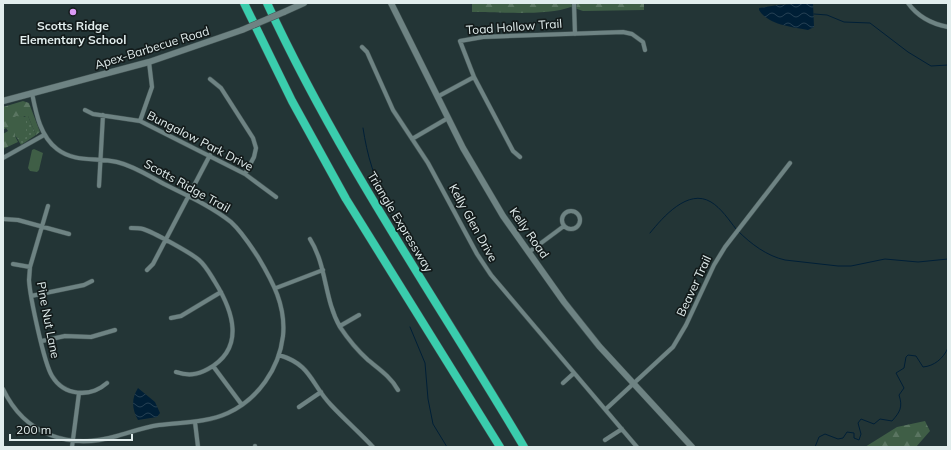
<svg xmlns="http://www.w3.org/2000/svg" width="951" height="450" font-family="Mulish,sans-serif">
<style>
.grass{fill:url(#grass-dots)}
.forest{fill:url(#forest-firs)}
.green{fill:#3f5e46}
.water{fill:url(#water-waves)}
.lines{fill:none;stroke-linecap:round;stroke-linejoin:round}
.stream{stroke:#001f36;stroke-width:1}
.street-casing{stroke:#425353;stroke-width:5}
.secondary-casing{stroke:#425353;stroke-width:7}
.highway-casing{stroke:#425353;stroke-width:9}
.street{stroke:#6e8383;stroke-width:4}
.secondary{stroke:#6e8383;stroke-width:6}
.highway{stroke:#3acdad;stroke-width:8}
.secondary-bridge-casing{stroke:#425353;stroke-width:7;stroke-linecap:butt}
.secondary-bridge{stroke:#6e8383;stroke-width:6}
.poi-dot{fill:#da9af6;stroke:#131b1b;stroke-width:1.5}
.labels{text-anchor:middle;stroke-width:3.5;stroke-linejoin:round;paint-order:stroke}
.poi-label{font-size:12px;font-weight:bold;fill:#e1eded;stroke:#131b1b}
.street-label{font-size:12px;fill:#e1eded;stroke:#131b1b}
</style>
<defs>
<pattern id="grass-dots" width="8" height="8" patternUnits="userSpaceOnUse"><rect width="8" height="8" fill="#3f5e46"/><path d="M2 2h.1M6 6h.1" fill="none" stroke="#5a7561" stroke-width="1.8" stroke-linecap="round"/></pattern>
<pattern id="forest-firs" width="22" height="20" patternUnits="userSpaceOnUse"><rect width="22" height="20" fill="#3f5e46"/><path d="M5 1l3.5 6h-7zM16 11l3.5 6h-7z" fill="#5a7561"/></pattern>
<pattern id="water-waves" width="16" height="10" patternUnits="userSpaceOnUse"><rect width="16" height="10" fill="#001f36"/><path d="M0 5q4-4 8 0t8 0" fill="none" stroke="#254053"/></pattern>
</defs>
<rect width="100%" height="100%" fill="#233536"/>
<!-- grass -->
<path class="grass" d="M24,116H28L36,135L21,145L17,138H24L26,117Z"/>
<!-- forest -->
<path class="forest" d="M472,3H644V10L583,11L571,7C547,16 499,12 472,12Z
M23,101L29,103L40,132L36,135L28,116H24L15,136L18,142L3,149V134L8,131L6,128L3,130V107Z
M925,421L930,431L916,447H865L897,427Z"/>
<!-- green -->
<path class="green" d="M16,116L26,117V136L25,138H17L15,136V117Z
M34,149L43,153L39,170L37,172L30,171L28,168L32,150Z"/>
<!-- water -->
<path class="water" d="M813,3L814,27L808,30C793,27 768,25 759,10V8L778,5Z
M138,388L155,402L160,413L157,417L138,420C132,409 131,399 138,388Z"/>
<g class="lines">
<!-- stream -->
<path class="stream" d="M814,14L827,15L844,22L870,23L908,52L931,66L948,65
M363,128C367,154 374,182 390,204
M738,231C751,244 767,256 785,260L838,266H851L885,259L918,262L948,259
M650,233C663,217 688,188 711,202C721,208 729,220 736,229
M410,327L425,363L428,399L433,424L447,447
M815,447L819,437L825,434L838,439L843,438L847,432L854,433V438L859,440L861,434L858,423L861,419L874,424L880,419L892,421C900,412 903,407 899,395L904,388L896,373L904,368L906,357L908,355L916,356L923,367C934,366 943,359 948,348"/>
<!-- street casing -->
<g class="street-casing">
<path id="street" d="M574,3L575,34
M908,3C918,17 932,24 948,27
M362,47L367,52L393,110L428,163L477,254L491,275L637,447
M210,79L221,88L253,138L256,148L254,157L245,174
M437,97L474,77
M85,110L93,114L140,121L245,174L276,197
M140,121L152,87L149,62
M412,139L448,118
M520,157L513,151L474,77L460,41L483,37L623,32L632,34L643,42L645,50
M3,158L44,135
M99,186L103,115
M48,206L30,267L29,280C30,297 44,363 52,376C64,396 90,398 107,383
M562 220a9 9 0 1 1 18 0a9 9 0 1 1-18 0Z
M3,219L18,220L69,234
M131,228C134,228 139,228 143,229C153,232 191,253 199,260C206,266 210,274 215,282C233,311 246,348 208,369C197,375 188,376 176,372
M310,239C327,266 324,299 340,327C348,339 357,350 368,360C379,369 391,377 398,390
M529,252L564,226
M13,264L30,267
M147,270L153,264L210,155
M276,288L323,270
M31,296L84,285L92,281
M171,318L181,316L221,292
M340,326L359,315
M42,341L65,336L91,337L115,330
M279,355C312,365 310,383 331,405C345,420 360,433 373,447
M213,366L242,405
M563,383L574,373
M3,389C25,435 69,450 117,436C131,432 145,427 159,425C183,422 206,423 228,413C258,399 279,369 283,336C286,306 273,282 258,257C250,245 242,232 231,222C211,206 186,195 164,184C149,176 134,166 117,162C96,157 75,163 57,149C40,136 36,113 32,93
M299,407L321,392
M606,409L673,347L686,325L714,265L725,247L790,163
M195,422L198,447
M605,440L622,429
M255,446V447
M72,447L79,393"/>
</g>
<!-- secondary casing -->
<g class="secondary-casing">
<path id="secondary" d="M391,3L463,148L503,216L564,302L599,346L692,447
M284,12L304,3
M3,101L149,62L242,30"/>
</g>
<!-- highway casing -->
<g class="highway-casing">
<path id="highway" d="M244,3L292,101L346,199L500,447
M267,3C339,159 437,300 524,447"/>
</g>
<!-- street -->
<use href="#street" class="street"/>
<!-- secondary -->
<use href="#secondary" class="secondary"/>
<!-- highway -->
<use href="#highway" class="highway"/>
<!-- secondary-bridge casing -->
<g class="secondary-bridge-casing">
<path id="secondary-bridge" d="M242,30L284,12"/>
</g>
<!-- secondary-bridge -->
<use href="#secondary-bridge" class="secondary-bridge"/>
</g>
<!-- markers -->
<circle class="poi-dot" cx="73" cy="12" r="4"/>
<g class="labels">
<!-- poi labels -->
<g class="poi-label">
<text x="73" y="30">Scotts Ridge<tspan x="73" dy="14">Elementary School</tspan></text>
</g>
<!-- street labels -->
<g class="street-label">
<text transform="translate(514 27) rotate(-4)" y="4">Toad Hollow Trail</text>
<text transform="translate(152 48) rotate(-17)" y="4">Apex-Barbecue Road</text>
<text transform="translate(200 141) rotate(27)" y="4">Bungalow Park Drive</text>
<text transform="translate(187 186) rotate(29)" y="4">Scotts Ridge Trail</text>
<text transform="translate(400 222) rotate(59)" y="4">Triangle Expressway</text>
<text transform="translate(473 223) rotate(61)" y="4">Kelly Glen Drive</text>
<text transform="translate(529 233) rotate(55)" y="4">Kelly Road</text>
<text transform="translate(694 286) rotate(-65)" y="4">Beaver Trail</text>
<text transform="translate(48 320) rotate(79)" y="4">Pine Nut Lane</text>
</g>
</g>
<!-- border -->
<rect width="951" height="450" fill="none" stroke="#e1eded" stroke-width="8"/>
<!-- scale -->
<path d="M10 434v6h122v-6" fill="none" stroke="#e1eded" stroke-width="2"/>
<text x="16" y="434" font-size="12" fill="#e1eded" stroke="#131b1b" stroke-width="3" paint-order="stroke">200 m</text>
</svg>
